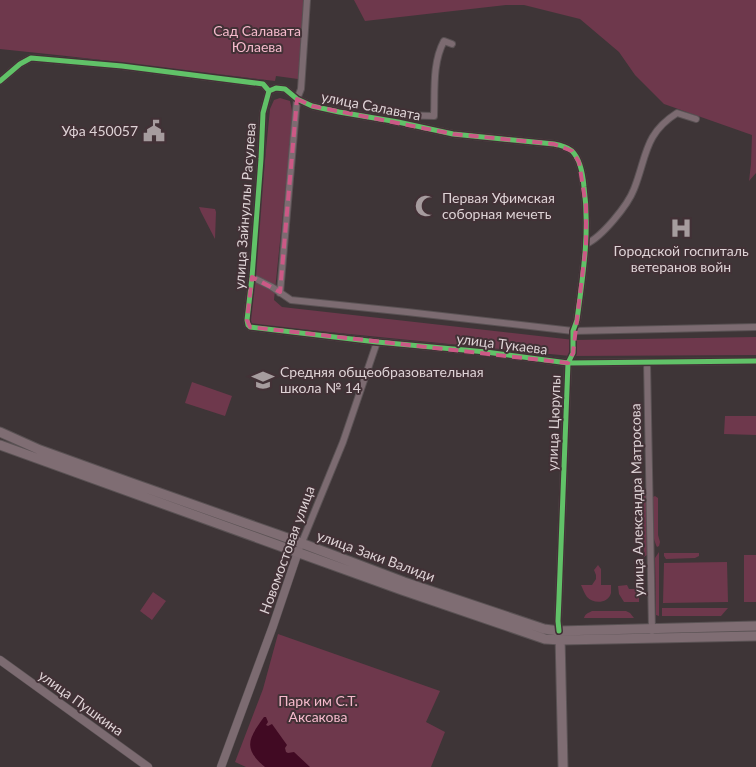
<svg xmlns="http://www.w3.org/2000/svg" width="756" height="767" font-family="Lato,sans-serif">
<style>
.green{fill:#6e384c}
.water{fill:#410a23}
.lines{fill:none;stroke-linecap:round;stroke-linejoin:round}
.minor-casing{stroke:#5a5254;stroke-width:8}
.tertiary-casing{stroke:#5a5254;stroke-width:9}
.secondary-casing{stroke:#5a5254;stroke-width:11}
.minor{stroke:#7c6b71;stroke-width:6}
.tertiary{stroke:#7c6b71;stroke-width:8}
.secondary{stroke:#7f6d73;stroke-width:9}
.cycleway-casing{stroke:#423136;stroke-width:8}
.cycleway{stroke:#61c268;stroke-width:5}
.marked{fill:none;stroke:#cc5986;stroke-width:4;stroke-dasharray:10 6;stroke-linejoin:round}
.labels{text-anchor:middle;stroke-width:4;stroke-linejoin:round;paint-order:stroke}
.park-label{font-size:14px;fill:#f5bacc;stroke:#423136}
.street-label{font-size:14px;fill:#ded3d6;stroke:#423136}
.poi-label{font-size:14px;fill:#ded3d6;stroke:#423136;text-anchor:start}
</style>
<rect width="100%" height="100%" fill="#3e3537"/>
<!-- green -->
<path class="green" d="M0,0H304L298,79L276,76L275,81C183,70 92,58 0,49Z
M354,0H756V173L749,181L751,164L752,135L664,104L635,75L619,52L580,19L524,5H506L365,21Z
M280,98L290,101L293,115L274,300L282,307L574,340L756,337V355L570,356L249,324L270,109L274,100Z
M199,207L215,209L216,212L215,239L201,212Z
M192,382L232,396L225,416L185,403Z
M725,416H756V435L724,434Z
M642,496H646L647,555L644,557Z
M655,496L658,498V535L660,542L659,546L657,547L656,545L654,539L653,497Z
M659,552V616L656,615L655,558Z
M664,553H699V556L695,558L666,559L664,556Z
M744,555H756V602H744Z
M727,562L728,602L663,603L664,563Z
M598,565L601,569V585H611C611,586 611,592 611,593C608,604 593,604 587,597C584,593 583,589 581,585H592L596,579V575L594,570Z
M637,577H639V602H624L619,594L618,586L627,585L629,589H637V583L635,580Z
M153,592L166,601L152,620L140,611Z
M662,608H728L721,616H662Z
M592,611H626L630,613L634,618H584C585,614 588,613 592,611Z
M278,634L440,691L426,722L445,732L431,767H246L235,762L263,689Z"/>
<!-- water -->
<path class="water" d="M264,717H266L268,722L266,725L268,726L272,724L287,745L285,748L286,752L288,753L294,752L310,767H265C242,748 249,738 264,717Z"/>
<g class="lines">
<!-- minor casing -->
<g class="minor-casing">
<path id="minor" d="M0,81L20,64L31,58L122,66L263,84L269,91L276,88L285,89L297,99L312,106L339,112L398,122L453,134L554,144C560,145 567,147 572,151C581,160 583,175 584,187C590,231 583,275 577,320L573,331V353L568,363L559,598L558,621L559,631
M269,91L263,113L261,159L252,277L247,320L248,325L250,327L377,342L486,352L568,363L756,361
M398,122L400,115L434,116C435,92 432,63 444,41L452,44
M586,244C602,237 628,205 634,189C647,156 644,134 677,113L696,119
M252,277L272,287L291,300L407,312L573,331L756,327
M280,293L297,99L301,89L307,0
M647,362L652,631
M298,552L343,442L377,342"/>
</g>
<!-- tertiary casing -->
<g class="tertiary-casing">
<path id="tertiary" d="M0,660L148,767
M221,767L273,626L298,552"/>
</g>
<!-- secondary casing -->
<g class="secondary-casing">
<path id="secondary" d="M0,432L40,450L126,481L293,540L404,582L544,629L559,631L756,626
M0,445L402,590L545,639L561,640L756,636
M560,636L563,767"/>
</g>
<!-- minor -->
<use href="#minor" class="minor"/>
<!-- tertiary -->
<use href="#tertiary" class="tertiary"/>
<!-- secondary -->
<use href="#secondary" class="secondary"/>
<!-- cycleway casing -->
<g class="cycleway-casing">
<path id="cycleway" d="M0,81L20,64L31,58L122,66L263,84L269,91L276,88L285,89L297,99L312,106L339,112L398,122L453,134L554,144C560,145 567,147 572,151C581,160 583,175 584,187C590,231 583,275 577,320L573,331V353L568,363L559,598L558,621L559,631
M269,91L263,113L261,159L252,277L247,320L248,325L250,327L377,342L486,352L568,363L756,361"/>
</g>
<!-- cycleway -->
<use href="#cycleway" class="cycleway"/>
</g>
<!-- marked area -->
<path class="marked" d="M297,99L312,106L453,134L554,144L572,151L579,162L586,206V244L573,353L568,363L250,327L247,320L252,277L280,292Z"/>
<!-- icons -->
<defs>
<g id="civic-bare" transform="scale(1.725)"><path d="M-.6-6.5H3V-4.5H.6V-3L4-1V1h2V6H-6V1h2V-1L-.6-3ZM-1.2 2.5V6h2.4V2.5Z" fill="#a69c9e" stroke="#423136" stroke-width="2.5" paint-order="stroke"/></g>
<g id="mosque-bare" transform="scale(1.725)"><path d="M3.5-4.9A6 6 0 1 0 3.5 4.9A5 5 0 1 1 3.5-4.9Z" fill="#a69c9e" stroke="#423136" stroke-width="2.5" paint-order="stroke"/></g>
<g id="hospital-bare" transform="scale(1.725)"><path d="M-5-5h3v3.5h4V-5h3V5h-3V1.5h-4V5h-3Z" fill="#a69c9e" stroke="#423136" stroke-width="2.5" paint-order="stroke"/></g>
<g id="school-bare" transform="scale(1.725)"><path d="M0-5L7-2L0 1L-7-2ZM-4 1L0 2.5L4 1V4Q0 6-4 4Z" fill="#a69c9e" stroke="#423136" stroke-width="2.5" paint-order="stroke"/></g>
</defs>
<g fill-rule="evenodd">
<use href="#civic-bare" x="154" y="131"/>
<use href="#mosque-bare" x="426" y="206"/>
<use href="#hospital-bare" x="681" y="228"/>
<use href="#school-bare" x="263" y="380"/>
</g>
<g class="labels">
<!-- park labels -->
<g class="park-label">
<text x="257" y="36">Сад Салавата<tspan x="257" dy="16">Юлаева</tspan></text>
<text x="318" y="706">Парк им С.Т.<tspan x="318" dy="16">Аксакова</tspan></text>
</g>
<!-- street labels -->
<g class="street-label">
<text transform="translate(371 106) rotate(11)" y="5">улица Салавата</text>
<text transform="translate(245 206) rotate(-86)" y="5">улица Зайнуллы Расулева</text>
<text transform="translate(502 344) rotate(7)" y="5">улица Тукаева</text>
<text transform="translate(554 423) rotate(-88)" y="5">улица Цюрупы</text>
<text transform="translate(637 500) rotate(-91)" y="5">улица Александра Матросова</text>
<text transform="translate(287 550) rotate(-70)" y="5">Новомостовая улица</text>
<text transform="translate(376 556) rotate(20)" y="5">улица Заки Валиди</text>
<text transform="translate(81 703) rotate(36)" y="5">улица Пушкина</text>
</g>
<!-- poi labels -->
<g class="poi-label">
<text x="138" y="136" text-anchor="end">Уфа 450057</text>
<text x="442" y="203">Первая Уфимская<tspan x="442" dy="16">соборная мечеть</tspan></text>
<text x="681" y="256" text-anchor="middle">Городской госпиталь<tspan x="681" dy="16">ветеранов войн</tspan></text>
<text x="280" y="377">Средняя общеобразовательная<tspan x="280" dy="16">школа № 14</tspan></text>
</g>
</g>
</svg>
